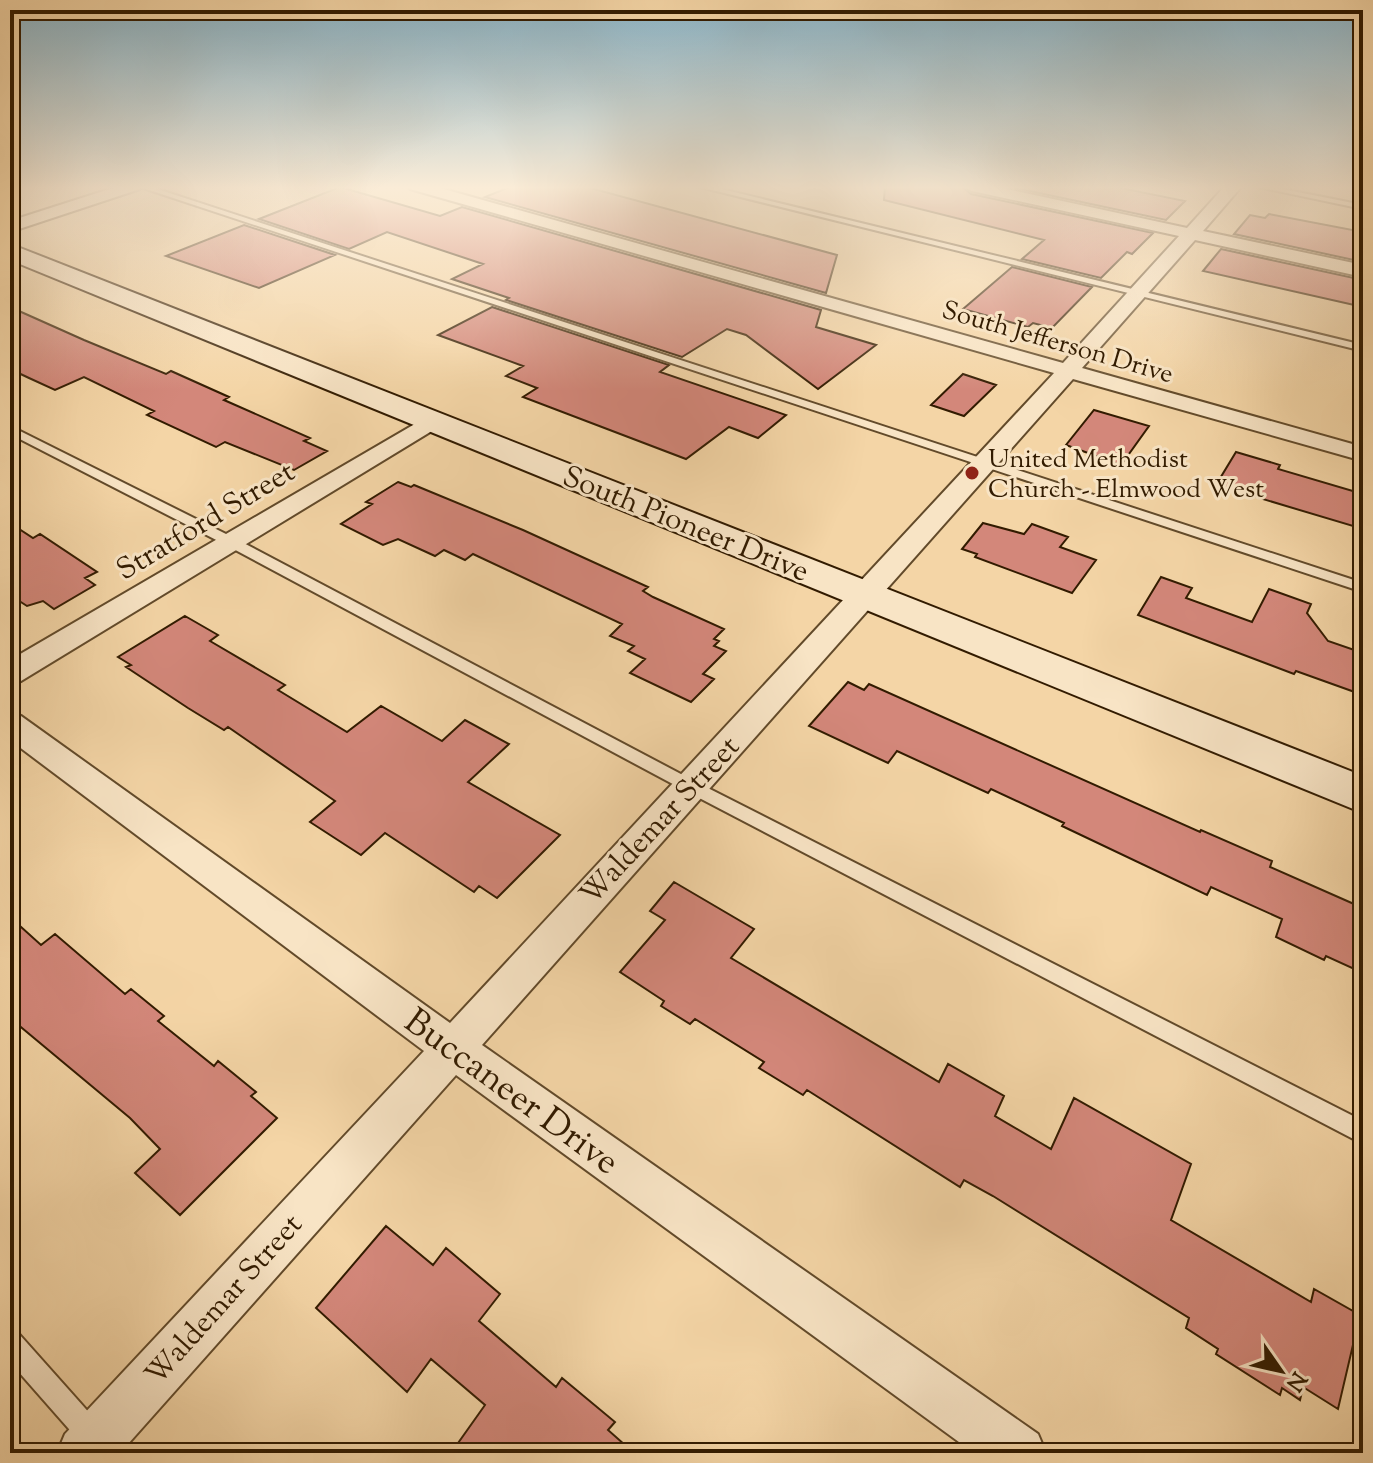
<svg xmlns="http://www.w3.org/2000/svg" width="1373" height="1463" font-family="'Sorts Mill Goudy',serif">
<style>
.building{fill:#d3877a;stroke:#321b00;stroke-width:2}
.lines{fill:none;stroke-linecap:round;stroke-linejoin:round}
.lane-casing{stroke:#624a2a;stroke-width:4}
.street-casing{stroke:#624a2a;stroke-width:4}
.secondary-casing{stroke:#321b00;stroke-width:4}
.lane{fill:#f8e4c5;fill-rule:evenodd}
.street{fill:#f8e4c5;fill-rule:evenodd}
.secondary{fill:#f8e4c5;fill-rule:evenodd}
.poi-dot{fill:#8f2418;stroke:#f8e4c5;stroke-width:3}
.labels{text-anchor:middle;stroke-width:6;stroke-linejoin:round;paint-order:stroke}
.far-street-label{font-size:26px;fill:#321b00;stroke:#f8e4c5}
.far-poi-label{font-size:26px;fill:#321b00;stroke:#f8e4c5;text-anchor:start}
.street-label{font-size:30px;fill:#321b00;stroke:#f8e4c5}
.near-street-label{font-size:36px;fill:#321b00;stroke:#f8e4c5}
</style>
<rect width="100%" height="100%" fill="#f4d5a6"/>
<filter id="stains"><feTurbulence type="fractalNoise" baseFrequency=".0025" numOctaves="4"/><feColorMatrix values="0 0 0 0 .2 0 0 0 0 .09 0 0 0 0 .02 0 0 0 .5 -.17"/></filter>
<radialGradient id="worn" r=".72"><stop offset=".6" stop-color="#630" stop-opacity="0"/><stop offset="1" stop-color="#630" stop-opacity=".3"/></radialGradient>
<!-- building -->
<path class="building" d="M512,186H583L837,255L826,293L485,197Z
M885,186H961L971,194L1153,233L1132,254L1127,252L1101,278L1022,259L1044,240L884,200Z
M1006,186H1111L1185,201L1166,220Z
M340,187L440,216L462,207L821,310L816,327L876,345L818,389L746,335L727,329L682,357L506,300L509,298L452,279L483,264L387,232L349,249L259,219Z
M1269,214L1363,232V262L1234,234L1250,215L1265,218Z
M244,225L335,255L259,288L166,256Z
M1221,249L1363,280V307L1203,271Z
M1012,267L1092,287L1052,328L1033,323L1028,327L963,309Z
M10,307L84,340L166,374L171,371L229,397L224,400L310,438L304,441L327,451L294,470L225,442L216,447L147,415L154,411L84,377L55,390L29,378L10,369Z
M492,307L669,365L660,372L786,415L758,438L729,427L686,459L523,397L537,388L506,376L523,366L438,335Z
M963,374L996,385L964,416L931,405Z
M1094,410L1149,426L1121,465L1066,445Z
M1236,452L1280,465L1278,469L1363,494V529L1216,485Z
M398,482L411,487L414,485L523,530L648,587L643,591L653,597L724,629L714,639L719,641L714,646L726,651L703,674L714,679L691,702L630,673L645,659L628,651L634,646L610,636L622,624L473,554L465,560L444,550L435,556L398,539L383,545L341,524L372,504L366,502Z
M10,523L33,538L40,534L97,572L85,578L95,585L54,609L43,601L27,606L10,595Z
M983,523L1024,534L1032,524L1068,537L1060,547L1096,560L1072,593L975,557L977,554L962,549Z
M1161,577L1192,588L1186,598L1252,622L1269,589L1311,604L1307,613L1328,641L1363,653V695L1296,671L1294,674L1138,615Z
M185,616L218,635L210,641L285,685L278,690L347,732L381,706L442,741L465,720L509,744L468,782L560,835L497,898L479,886L474,892L385,833L361,855L310,822L335,801L228,727L224,730L188,708L126,667L131,665L118,657Z
M848,682L864,690L869,684L1200,832L1201,830L1272,861L1270,867L1363,908V973L1326,956L1324,960L1276,937L1282,919L1211,887L1207,895L1062,826L1064,823L991,789L988,793L897,751L888,763L809,726Z
M674,882L754,929L731,958L939,1082L948,1064L1004,1096L995,1116L1051,1149L1074,1098L1191,1164L1171,1220L1311,1302L1314,1289L1360,1315L1338,1409L1303,1387L1300,1400L1282,1388L1280,1395L1216,1354L1218,1349L1186,1328L1189,1318L993,1196L964,1180L960,1187L807,1090L803,1095L759,1068L764,1062L695,1019L690,1024L661,1006L664,1001L620,972L665,920L650,911Z
M10,917L41,945L55,934L125,994L131,989L164,1016L158,1021L214,1066L218,1061L256,1092L251,1096L277,1118L180,1215L135,1173L160,1149L130,1118L10,1018Z
M386,1226L433,1265L446,1248L500,1294L479,1321L556,1387L562,1378L615,1422L608,1430L634,1453H451L485,1405L431,1359L407,1392L316,1308Z"/>
<g class="lines">
<!-- lane casing -->
<g class="lane-casing">
<path id="lane" d="M137,186H148L1363,583V592Z
M696,186H709L1363,345V351Z
M1253,186H1268L1363,205V209Z
M10,426L236,539L696,782L1363,1121V1144L684,790L226,545L10,434Z
M10,1330L19,1334L117,1444L121,1453H90L10,1362Z"/>
</g>
<!-- street casing -->
<g class="street-casing">
<path id="street" d="M119,186H142L140,189L10,232V221Z
M408,186H433L1063,363L1179,236L972,191L964,186H993L1187,228L1225,186H1242L1203,231L1363,265V277L1195,240L1082,368L1363,447V461L1073,379L482,1045L1038,1434L1046,1453H974L456,1075L120,1453H57L65,1434L424,1051L10,740V713L21,716L450,1023L1054,373L410,189Z
M432,414L440,416L443,421L440,426L21,681L10,684V660Z"/>
</g>
<!-- secondary casing -->
<g class="secondary-casing">
<path id="secondary" d="M10,244L1363,776V813L10,260Z"/>
</g>
<!-- lane -->
<use href="#lane" class="lane"/>
<!-- street -->
<use href="#street" class="street"/>
<!-- secondary -->
<use href="#secondary" class="secondary"/>
</g>
<!-- sky -->
<linearGradient id="sky" x2="0" y2="1"><stop stop-color="#89b6cc"/><stop offset="0.48" stop-color="#faecd7"/><stop offset="1" stop-color="#faecd7" stop-opacity="0"/></linearGradient>
<rect width="1373" height="391" fill="url(#sky)"/>
<!-- markers -->
<circle class="poi-dot" cx="972" cy="473" r="8"/>
<g class="labels">
<!-- far-street labels -->
<g class="far-street-label">
<text transform="translate(1058 341) rotate(16)" y="9">South Jefferson Drive</text>
</g>
<!-- far-poi labels -->
<g class="far-poi-label">
<text x="988" y="467">United Methodist<tspan x="988" dy="30">Church - Elmwood West</tspan></text>
</g>
<!-- street labels -->
<g class="street-label">
<text transform="translate(205 520) rotate(-31)" y="10">Stratford Street</text>
<text transform="translate(686 523) rotate(22)" y="10">South Pioneer Drive</text>
<text transform="translate(659 820) rotate(-47)" y="10">Waldemar Street</text>
<text transform="translate(223 1299) rotate(-48)" y="10">Waldemar Street</text>
</g>
<!-- near-street labels -->
<g class="near-street-label">
<text transform="translate(513 1090) rotate(36)" y="13">Buccaneer Drive</text>
</g>
</g>
<!-- margin -->
<rect width="1373" height="1463" fill="none" stroke="#f4d5a6" stroke-width="40"/>
<rect x="12" y="12" width="1349" height="1439" fill="none" stroke="#321b00" stroke-width="4"/>
<rect x="20" y="20" width="1333" height="1423" fill="none" stroke="#321b00" stroke-width="2"/>
<!-- north arrow -->
<g transform="translate(1281 1371) rotate(124)" stroke="#f8e4c5" stroke-width="6" paint-order="stroke">
<path d="M0-6L14 30L0 20L-14 30Z" fill="#321b00"/>
<text y="-12" font-size="22" font-weight="bold" text-anchor="middle" fill="#321b00">N</text>
</g>
<rect width="100%" height="100%" filter="url(#stains)"/>
<rect width="100%" height="100%" fill="url(#worn)"/>
</svg>
